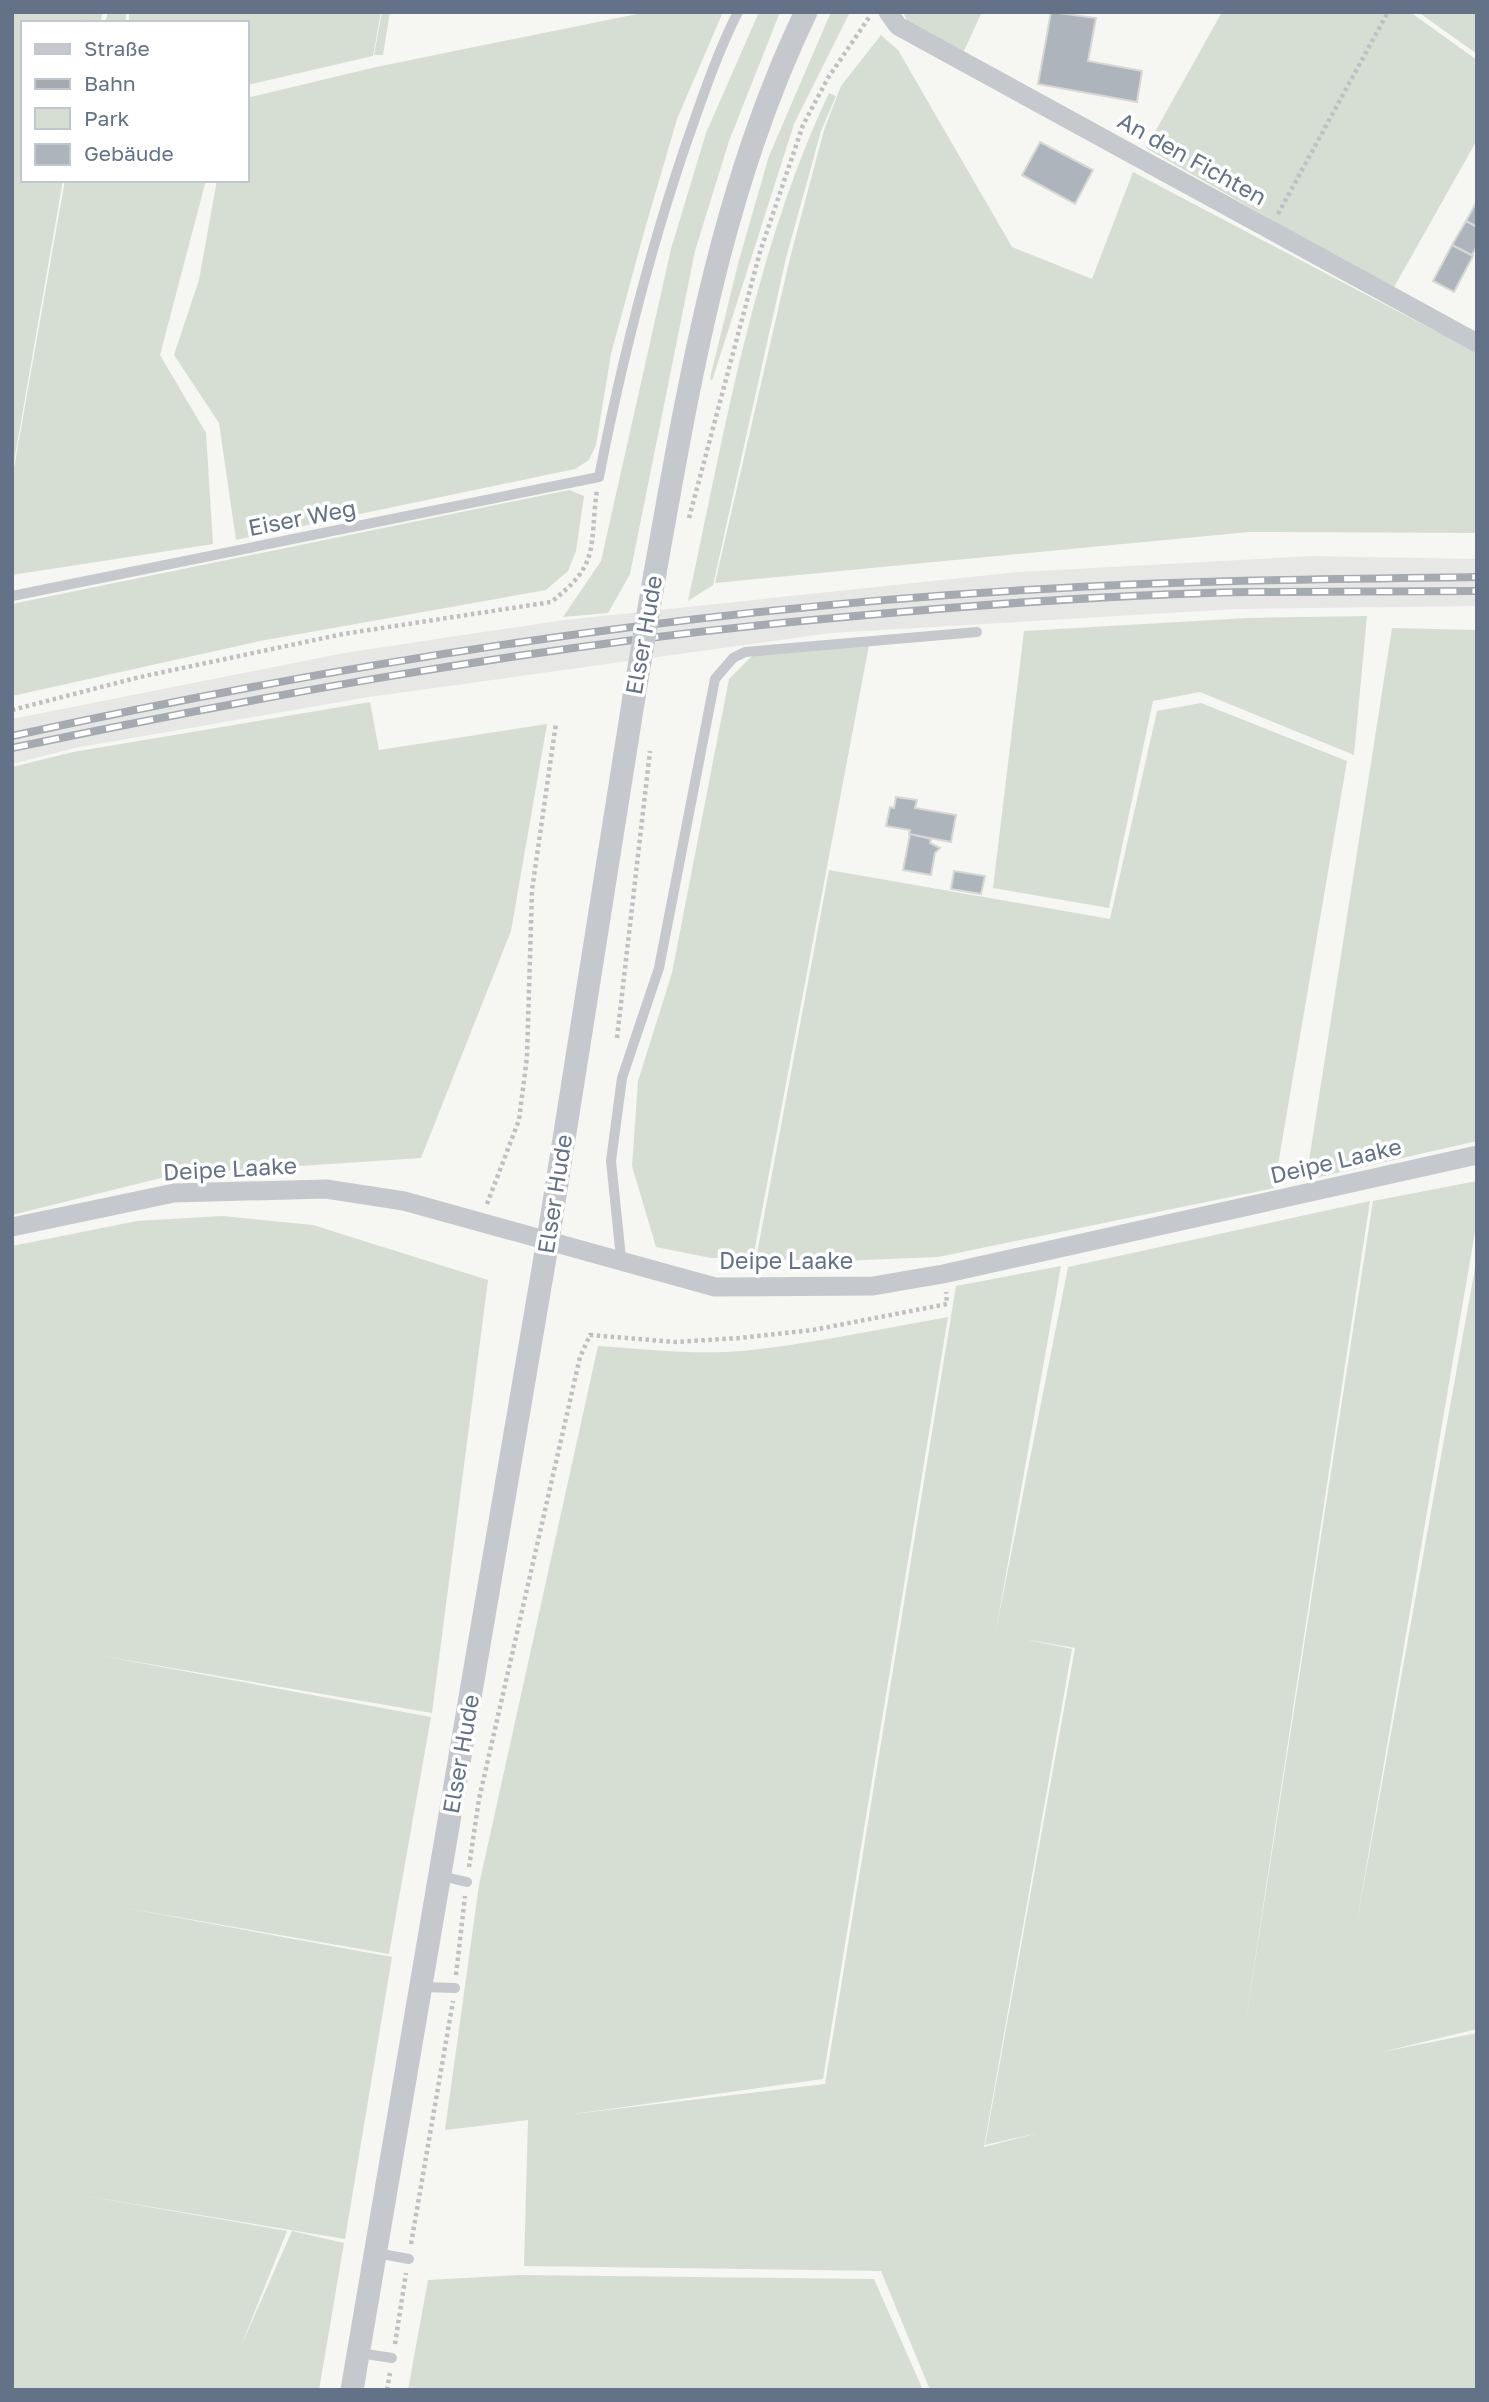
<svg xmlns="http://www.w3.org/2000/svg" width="1489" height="2402" font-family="'Golos Text',sans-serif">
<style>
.built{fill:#e7e8e6}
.green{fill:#d6ded3;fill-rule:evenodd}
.building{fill:#adb4bb;stroke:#d7d8d5;stroke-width:2}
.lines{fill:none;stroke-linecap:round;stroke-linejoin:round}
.path{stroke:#bfc0c3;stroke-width:4.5;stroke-dasharray:3.5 3.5;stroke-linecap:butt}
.service{stroke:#c5c8cc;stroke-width:10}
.minor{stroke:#c5c8cc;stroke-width:19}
.tertiary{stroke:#c5c8cc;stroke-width:23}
.rail-casing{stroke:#a5aab1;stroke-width:8}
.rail{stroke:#fff;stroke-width:5;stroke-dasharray:16;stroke-linecap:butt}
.tertiary-bridge{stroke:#c5c8cc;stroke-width:23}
.labels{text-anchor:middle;stroke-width:7;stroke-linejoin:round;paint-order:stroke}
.street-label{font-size:23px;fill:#637286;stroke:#fff}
</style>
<rect width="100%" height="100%" fill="#f6f6f2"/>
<!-- built -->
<path class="built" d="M1312,556L1477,559V606L1236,609L831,633L369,697L75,748L12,764V719L344,653L564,620L1019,572Z"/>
<!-- green -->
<path class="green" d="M12,12H102L101,23H23V180H63L12,473Z
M108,12H126V23H105Z
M129,12H381L373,56L247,85V23H129Z
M382,12H390L383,55H374Z
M647,12H723L677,119L644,232L611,354L596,445L589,460L575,469L236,540L219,423L174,355L199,280L217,180H247V98L376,67Z
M759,12H780L729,141L695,251L630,574L608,613L563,617L601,561L671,249L706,133Z
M831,12H850L794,124L712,381L710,378L739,260L769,156Z
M903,12H982L963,53L907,21Z
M1222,12H1410L1477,60V140L1393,289L1146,148Z
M1418,12H1477V54Z
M881,35L898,50L1012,247L1092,279L1133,172L1477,353V533L1249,532L715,583L790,258L824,130L841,86Z
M829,93L836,96L821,131L786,258L713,585L688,601C725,430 754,252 829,93Z
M65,180H206L160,355L206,433L213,544L12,575V479Z
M569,490L584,496L576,551L568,571L546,590L260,641L12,696V604Z
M1367,616L1354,755L1200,692L1153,701L1109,908L993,888L1024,631L1247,618Z
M1392,628L1477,630V1141L1306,1180Z
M869,645L753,1258H711L656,1247L632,1166L638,1081L672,973L729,679L754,654Z
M370,702L379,750L547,724L511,931L421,1158L177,1174L12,1215V767L73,752Z
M1201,703L1347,761L1274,1188L938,1257L840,1261L756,1259L829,870L1110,919L1157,711Z
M1477,1181V1220L1356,1927L1477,1257V2029L1382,2052L1477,2033V2390H930L881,2271L524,2266L528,2120L445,2130L479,1885L598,1346C646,1349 695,1355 742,1351C811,1344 880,1329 948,1317L823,2079L574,2114L825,2084L956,1286L1061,1266L996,1630L1068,1267L1370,1201L1243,2039L1373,1201ZM1024,1639L1075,1648L985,2145L1038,2133L984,2147L1072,1649Z
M222,1216L313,1225L488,1280L432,1713L97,1655L431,1717L389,1954L120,1907L392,1957L345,2239L80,2195L287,2231L241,2346L292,2231L344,2243L319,2390H12V1246L137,1221Z
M519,2275L874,2279L923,2390H408L428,2280Z"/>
<!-- building -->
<path class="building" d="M1051,12L1096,18L1088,61L1142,71L1137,102L1038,84Z
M82,19L99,22V23H81Z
M1040,142L1093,170L1075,204L1022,175Z
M1476,203L1477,204V227L1466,221Z
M1466,221L1477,227V246L1472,255L1452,245Z
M1452,245L1473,256L1454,292L1433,281Z
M896,797L917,800L915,808L956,815L951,842L909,834L910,830L886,826L890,807L894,808Z
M910,834L931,839L930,843L940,848L935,853L931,875L903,870Z
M954,871L985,876L981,894L951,889Z"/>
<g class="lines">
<!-- path -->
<path class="path" d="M1278,214L1388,12
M689,518L760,252L803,125L828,78L870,16
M12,710L140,677L343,634L551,602C601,564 589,547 597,490
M617,1038L650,751
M487,1204L519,1120L527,1057L532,890L556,723
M469,1867L479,1799L580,1357L590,1335L675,1342L739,1338L813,1330L947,1304L946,1292
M456,1975L465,1896
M411,2244L453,2001
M395,2344L406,2273
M387,2390L390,2373"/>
<!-- service -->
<path class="service" d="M12,596L599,477C621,364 648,256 685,147C701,102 716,55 738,12
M621,1258L611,1161L622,1078L659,968L715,679L733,658L745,652L977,632
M441,1876L467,1882
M422,1987L455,1988
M376,2253L409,2259
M359,2353L392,2358"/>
<!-- minor -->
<path class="minor" d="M888,12L898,26L1477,343
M12,1227L174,1193L326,1189L404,1201L715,1287L873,1286L943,1274L1477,1155"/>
<!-- tertiary -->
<path class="tertiary" d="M655,573C689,383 721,188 806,12
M352,2390L548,1240L634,697"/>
<!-- rail casing -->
<g class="rail-casing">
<path id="rail" d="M12,736C357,660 709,606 1062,588C1200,580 1338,579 1477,577
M12,748C266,695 522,649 781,623C935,608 1092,595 1247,592C1323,591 1400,592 1477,591"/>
</g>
<!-- rail -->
<use href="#rail" class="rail"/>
<!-- tertiary-bridge -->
<path class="tertiary-bridge" d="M634,697L655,573"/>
</g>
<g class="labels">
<!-- street labels -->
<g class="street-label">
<text transform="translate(1192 159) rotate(29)" y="8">An den Fichten</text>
<text transform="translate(302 518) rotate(-11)" y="8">Eiser Weg</text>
<text transform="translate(644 635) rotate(-80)" y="8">Elser Hude</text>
<text transform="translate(1336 1161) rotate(-13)" y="8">Deipe Laake</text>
<text transform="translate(230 1169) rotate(-3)" y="8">Deipe Laake</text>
<text transform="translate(555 1194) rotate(-81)" y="8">Elser Hude</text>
<text x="786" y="1269">Deipe Laake</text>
<text transform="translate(461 1754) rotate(-80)" y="8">Elser Hude</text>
</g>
</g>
<!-- border -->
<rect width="1489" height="2402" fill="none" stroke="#637286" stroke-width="28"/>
<!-- legend -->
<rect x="21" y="21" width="228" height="161" fill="#ffffff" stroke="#c1c7cf" stroke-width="2"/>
<rect x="35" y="44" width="35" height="10" fill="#c5c8cc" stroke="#c1c7cf" stroke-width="2"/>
<text x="84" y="56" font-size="21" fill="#637286">Straße</text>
<rect x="35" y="79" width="35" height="10" fill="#a5aab1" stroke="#c1c7cf" stroke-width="2"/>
<text x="84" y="91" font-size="21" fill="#637286">Bahn</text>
<rect x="35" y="108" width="35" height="21" fill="#d6ded3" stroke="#c1c7cf" stroke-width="2"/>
<text x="84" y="126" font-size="21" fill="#637286">Park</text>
<rect x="35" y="144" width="35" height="21" fill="#adb4bb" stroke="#c1c7cf" stroke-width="2"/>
<text x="84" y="161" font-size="21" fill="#637286">Gebäude</text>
</svg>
